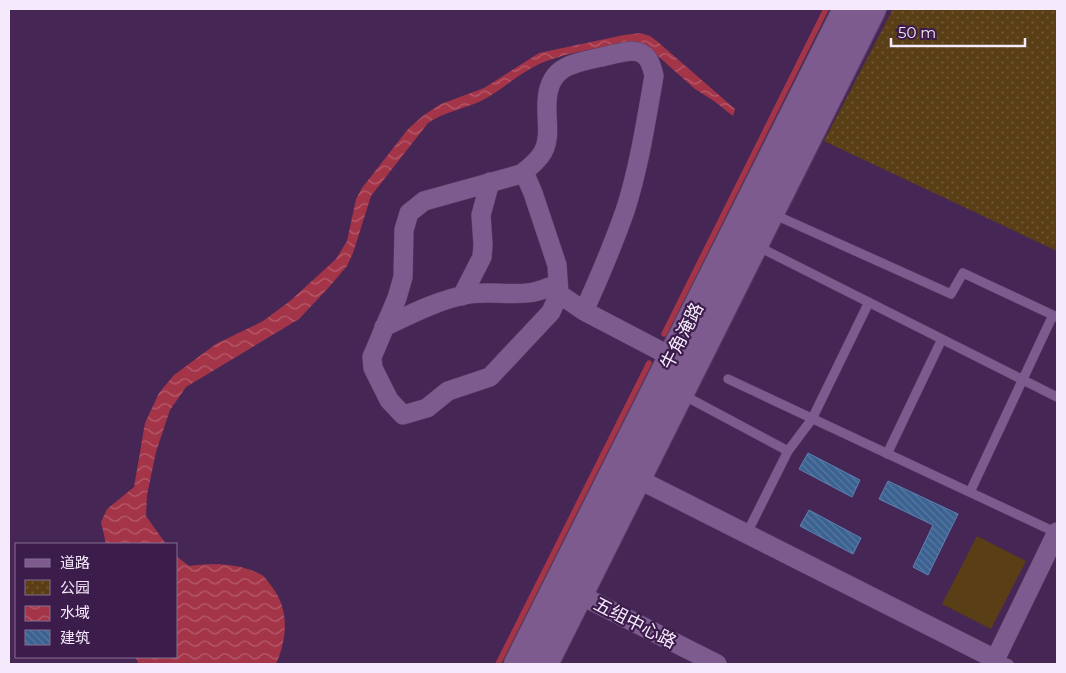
<svg xmlns="http://www.w3.org/2000/svg" width="1066" height="673" font-family="Montserrat,'Noto Sans SC',sans-serif">
<style>
.grass{fill:#5a3e15}
.park{fill:url(#park-dots)}
.water{fill:url(#water-waves)}
.lines{fill:none;stroke-linecap:round;stroke-linejoin:round}
.stream{stroke:#a43549;stroke-width:5.5}
.building{fill:url(#building-back-hatch);stroke:#5b83b4}
.lane-casing{stroke:#5c4168;stroke-width:10}
.street-casing{stroke:#5c4168;stroke-width:20}
.secondary-casing{stroke:#5c4168;stroke-width:28}
.lane{stroke:#7d5b8e;stroke-width:9}
.street{stroke:#7d5b8e;stroke-width:19}
.secondary{stroke:#7d5b8e;stroke-width:26}
.labels{text-anchor:middle;stroke-width:4.5;stroke-linejoin:round;paint-order:stroke}
.street-label{font-size:18px;fill:#f5eafb;stroke:#3b1c4a}
</style>
<defs>
<pattern id="park-dots" width="8" height="8" patternUnits="userSpaceOnUse" patternTransform="scale(1.25)"><rect width="8" height="8" fill="#5a3e15"/><path d="M2 2h.1M6 6h.1" fill="none" stroke="#725a38" stroke-width="1.8" stroke-linecap="round"/></pattern>
<pattern id="water-waves" width="16" height="10" patternUnits="userSpaceOnUse" patternTransform="scale(1.25)"><rect width="16" height="10" fill="#a43549"/><path d="M0 5q4-4 8 0t8 0" fill="none" stroke="#b65c6d"/></pattern>
<pattern id="building-back-hatch" width="6" height="6" patternUnits="userSpaceOnUse" patternTransform="scale(1.25)"><rect width="6" height="6" fill="#3b6291"/><path d="M-1 5l2 2M0 0l6 6M5-1l2 2" fill="none" stroke="#5879a1"/></pattern>
</defs>
<rect width="100%" height="100%" fill="#462655"/>
<!-- grass -->
<path class="grass" d="M977,536L1026,561L991,629L942,604Z"/>
<!-- park -->
<path class="park" d="M893,9H1057V251L824,141Z"/>
<!-- water -->
<path class="water" d="M640,33L650,36L658,42L735,109L733,116L714,101L695,89L649,48L638,42C611,45 569,52 544,62C521,71 503,90 481,101C464,109 444,112 428,123L371,196L353,253L347,266L330,286L299,319L186,387L170,410L156,452L147,495L146,516L166,544H106L101,522L107,509L134,487L145,423L159,393L174,375L216,344L263,321L290,301L336,259L347,241L356,199L362,188L408,129L424,115L441,104L484,88L539,53L624,35Z
M176,556L189,566C214,563 239,563 262,575C266,578 269,583 272,587C290,610 287,639 276,664H139L135,657H176Z"/>
<g class="lines">
<!-- stream -->
<path class="stream" d="M664,334L826,9
M498,664L649,363"/>
</g>
<!-- building -->
<path class="building" d="M808,453L860,480L852,497L799,469Z
M888,481L958,514L928,575L913,567L933,525L879,499Z
M809,510L861,538L853,554L800,526Z"/>
<g class="lines">
<!-- lane casing -->
<g class="lane-casing">
<path id="lane" d="M773,214L951,294L963,273L1057,317
M757,246L1057,397
M728,379L1057,533
M683,395L788,451L747,533
M788,451L812,419L869,302
M887,454L942,339
M970,492L1053,315
M995,659L1009,664"/>
</g>
<!-- street casing -->
<g class="street-casing">
<path id="street" d="M524,172L533,193L557,265L559,294L551,312L490,377L448,391L427,408L403,415L389,400L373,368L372,357L397,298L403,277L404,230L409,213L424,201L521,174C529,168 538,161 543,152C551,137 546,120 547,103C548,69 568,64 597,58C608,56 620,52 631,51C647,51 651,62 654,76C646,121 639,168 625,211C613,245 599,278 584,311
M462,296L482,257L483,245L481,215L490,182
M384,327C411,314 440,299 470,294C497,290 525,299 549,287L584,311L672,357
M638,479L995,659
M580,595L717,664
M993,664L1057,532"/>
</g>
<!-- secondary casing -->
<g class="secondary-casing">
<path id="secondary" d="M517,664L846,9
M545,664L873,9"/>
</g>
<!-- lane -->
<use href="#lane" class="lane"/>
<!-- street -->
<use href="#street" class="street"/>
<!-- secondary -->
<use href="#secondary" class="secondary"/>
</g>
<g class="labels">
<!-- street labels -->
<g class="street-label">
<text transform="translate(682 336) rotate(-63)" y="6">牛角淹路</text>
<text transform="translate(635 623) rotate(27)" y="6">五组中心路</text>
</g>
</g>
<!-- border -->
<rect width="1066" height="673" fill="none" stroke="#f5eafb" stroke-width="20"/>
<!-- legend -->
<rect x="15" y="543" width="162" height="115" fill="#3b1c4a" stroke="#856e91"/>
<rect x="25" y="559" width="25" height="8" fill="#7d5b8e" stroke="#856e91"/>
<text x="60" y="568" font-size="15" fill="#f5eafb">道路</text>
<rect x="25" y="580" width="25" height="15" fill="url(#park-dots)" stroke="#856e91"/>
<text x="60" y="593" font-size="15" fill="#f5eafb">公园</text>
<rect x="25" y="606" width="25" height="15" fill="url(#water-waves)" stroke="#856e91"/>
<text x="60" y="618" font-size="15" fill="#f5eafb">水域</text>
<rect x="25" y="630" width="25" height="15" fill="url(#building-back-hatch)" stroke="#856e91"/>
<text x="60" y="643" font-size="15" fill="#f5eafb">建筑</text>
<!-- scale -->
<path d="M891 38v8h134v-8" fill="none" stroke="#f5eafb" stroke-width="2.5"/>
<text x="898" y="38" font-size="15" fill="#f5eafb" stroke="#3b1c4a" stroke-width="4" paint-order="stroke">50 m</text>
</svg>
